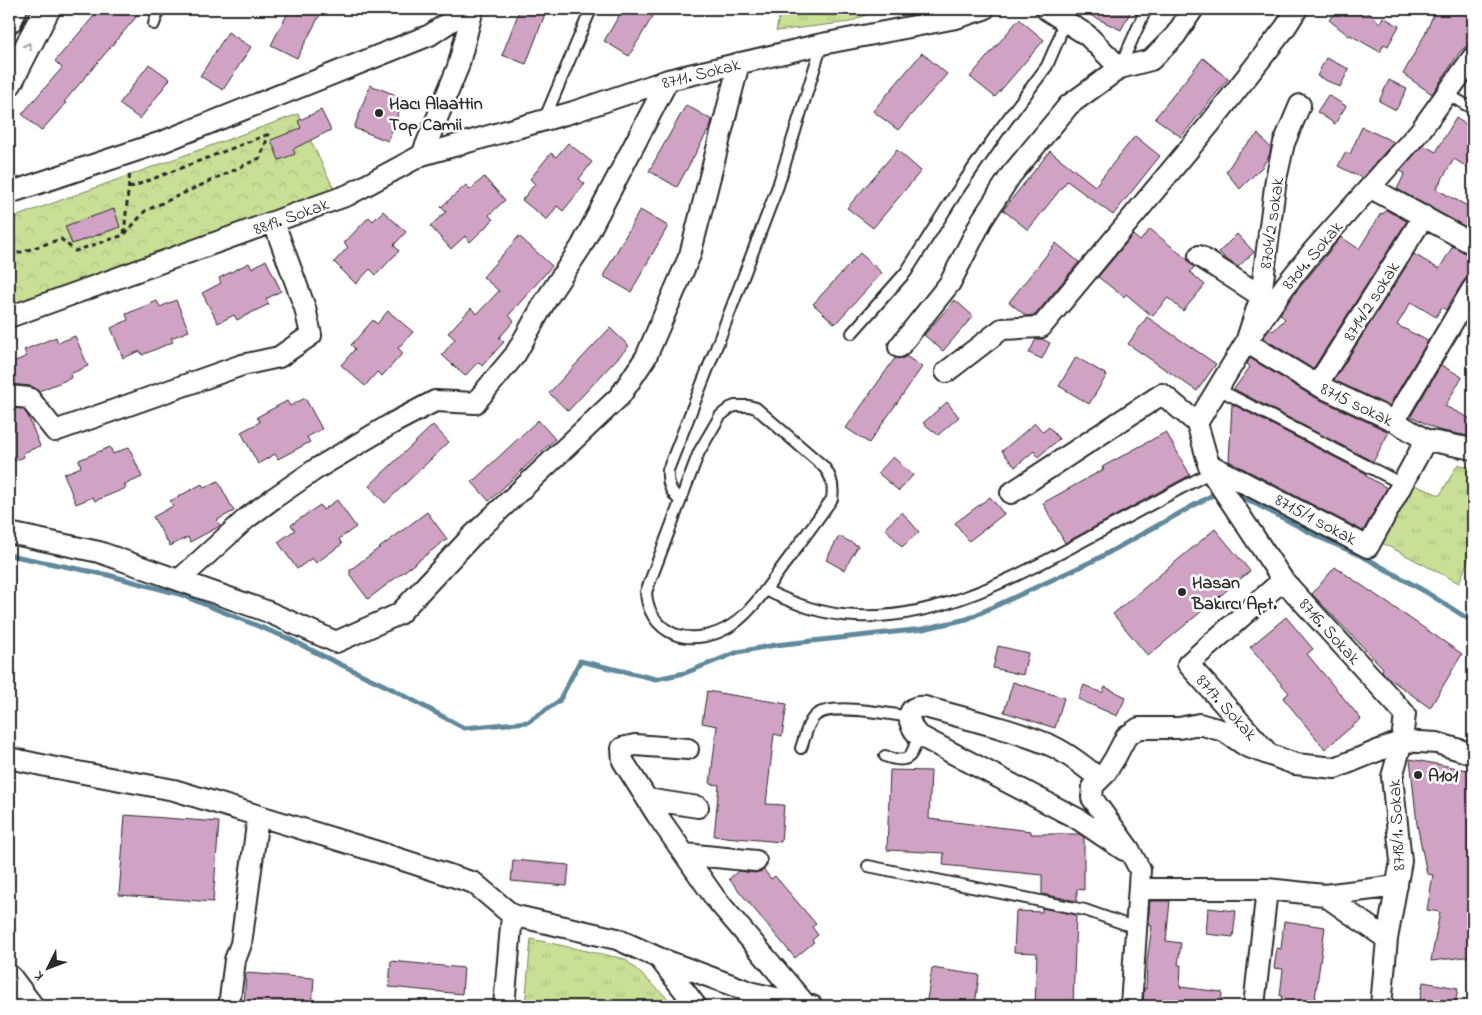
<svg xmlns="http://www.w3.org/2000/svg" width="1482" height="1015" font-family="'Indie Flower',sans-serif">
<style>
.grass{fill:url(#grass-tufts);stroke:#7a8560}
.park{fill:url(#park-crowns);stroke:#7a8560}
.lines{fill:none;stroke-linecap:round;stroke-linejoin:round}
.stream{stroke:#61899b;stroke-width:5}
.building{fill:#d0a2c4;stroke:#2b2b2b}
.service-casing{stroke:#2b2b2b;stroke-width:14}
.minor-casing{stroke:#2b2b2b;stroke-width:24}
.tertiary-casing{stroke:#2b2b2b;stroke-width:29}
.path{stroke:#2b2b2b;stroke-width:3;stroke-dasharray:5 4;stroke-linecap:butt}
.service{stroke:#fff;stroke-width:10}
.minor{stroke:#fff;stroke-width:20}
.tertiary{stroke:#fff;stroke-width:25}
.oneway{stroke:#a0a0a0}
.poi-dot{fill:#2b2b2b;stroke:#fff;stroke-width:2}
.labels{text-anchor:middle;stroke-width:5;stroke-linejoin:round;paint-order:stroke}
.street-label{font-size:18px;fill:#2b2b2b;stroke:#fff}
.poi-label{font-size:18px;font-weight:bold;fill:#2b2b2b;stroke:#fff;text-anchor:start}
</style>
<defs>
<pattern id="grass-tufts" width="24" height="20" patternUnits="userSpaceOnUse" patternTransform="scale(1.25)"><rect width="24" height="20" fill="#c8df95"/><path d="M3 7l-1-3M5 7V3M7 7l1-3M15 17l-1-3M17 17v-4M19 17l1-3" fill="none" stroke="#acc081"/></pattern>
<pattern id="park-crowns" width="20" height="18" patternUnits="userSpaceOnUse" patternTransform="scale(1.25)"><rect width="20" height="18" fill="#c8df95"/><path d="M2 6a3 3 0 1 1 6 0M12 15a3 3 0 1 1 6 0" fill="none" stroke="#acc081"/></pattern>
</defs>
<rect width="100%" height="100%" fill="#fff"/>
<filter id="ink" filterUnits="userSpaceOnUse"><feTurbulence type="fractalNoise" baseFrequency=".02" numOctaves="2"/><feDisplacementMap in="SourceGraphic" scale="10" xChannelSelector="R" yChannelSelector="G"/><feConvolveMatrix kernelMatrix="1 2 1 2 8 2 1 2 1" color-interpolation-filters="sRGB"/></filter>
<g filter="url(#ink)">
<!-- grass -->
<path class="grass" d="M781,9H879L850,22L776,31Z
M1458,464L1473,469V548L1459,583L1382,543L1414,485L1440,495Z
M531,939L625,959L676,1006H525Z"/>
<!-- park -->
<path class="park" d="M298,114L334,189L9,306V219Z"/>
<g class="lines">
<!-- stream -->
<path class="stream" d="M1233,492L1323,539L1364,557L1426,592L1473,622
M9,555L108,575L179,594L290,639L321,655L390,688L464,728L528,722L559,701L580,661L656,679L685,673L738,652L775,645L923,629L967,619L1097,559L1218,492"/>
</g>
<!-- building -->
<path class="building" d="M100,9H143L64,102L66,103L41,131L22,114L62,68L55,61Z
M290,9H323L297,58L271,45Z
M520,9H547L526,64L502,55Z
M623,9H657L629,56L604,41Z
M1077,9H1132L1121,30Z
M1338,9H1364L1380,23L1383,17L1399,26L1388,46L1384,44L1380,52L1350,35L1349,36L1329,20Z
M1436,9H1473V39L1460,52L1432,94L1403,74L1424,36Z
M1019,19L1044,40L995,97L970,77Z
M228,32L251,47L223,90L200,76Z
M922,53L947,74L898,130L873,111Z
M1203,58L1228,79L1181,137L1155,118Z
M1326,58L1349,69L1340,87L1317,76Z
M149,64L170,79L140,119L119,104Z
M1389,80L1407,89L1396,110L1379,101Z
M370,85L404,98L388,141L354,128Z
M1328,95L1346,106L1335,124L1317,112Z
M686,105L712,120L710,127L677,187L649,171Z
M321,110L331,130L293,149L295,154L279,160L271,140L301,128L298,121Z
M1456,118L1473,129V171L1454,159L1436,189L1473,209V231L1397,189L1405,173L1400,171L1423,145L1436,152Z
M1362,127L1394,142L1362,178L1338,166L1346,152L1350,154Z
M1258,134L1271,148L1269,156L1262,167L1240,189L1226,172L1239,152Z
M1135,136L1160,156L1113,215L1067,181L1028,230L1003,210L1050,151L1095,186Z
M568,143L592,162L579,179L585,184L563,211L557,206L547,220L522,200L535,184L530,179L551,153L556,157Z
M897,150L921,171L873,228L847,208Z
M484,177L505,200L489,215L493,220L470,242L465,236L451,249L430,226L446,212L441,207L466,185L470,190Z
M114,209L120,227L72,244L65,226Z
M640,210L668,226L631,292L603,276Z
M1386,210L1407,221L1313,369L1263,338L1270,329L1273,331L1285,319L1280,314L1295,293L1341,237L1359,249L1381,213L1383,214Z
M383,211L406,232L394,245L399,251L376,275L370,269L356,284L334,262L348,247L344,243L369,217L373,221Z
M1150,229L1188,260L1194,267L1190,272L1205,285L1183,311L1168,298L1152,316L1126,294L1124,297L1098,277L1133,235L1140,241Z
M1237,234L1254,252L1238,267L1226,259L1219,252Z
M519,236L552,266L509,315L514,321L499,338L504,342L482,366L478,362L465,376L442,355L455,339L448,333L471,308L477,314L499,291L483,277Z
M1056,243L1079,262L1035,315L1026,316L1009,302Z
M1453,246L1467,254L1473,256V276L1468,277L1463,282L1446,310L1442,307L1436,317L1411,302L1397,325L1428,341L1389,406L1334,380L1414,254L1439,269Z
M860,253L882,273L835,324L813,304Z
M266,260L281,291L266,299L269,304L237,320L234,315L218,323L202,293L221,283L219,278L249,263L252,268Z
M176,300L189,331L171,338L173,342L142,355L140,351L123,358L111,328L128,320L126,314L157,301L160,307Z
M955,300L973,316L943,351L924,335Z
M388,311L413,332L398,348L403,353L382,376L377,372L365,386L341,365L355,349L351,345L373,320L377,324Z
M1147,317L1216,364L1197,391L1128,344Z
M610,328L629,346L568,411L549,393Z
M75,336L88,366L70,374L71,378L39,391L31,386L9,384V364L27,356L24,350L56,337L58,343Z
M1036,339H1042L1050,343L1042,359L1029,353Z
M906,356L922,367L869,443L846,428L895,358H903Z
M1076,357L1107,375L1089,404L1059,386Z
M1250,358L1312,396L1389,432L1373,462L1234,389L1250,367L1247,364Z
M1441,365L1462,377L1445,406L1473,420V437L1438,430L1411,416Z
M305,398L322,429L307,437L310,442L278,459L275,454L258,464L241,432L260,422L257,417L287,401L290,406Z
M947,402L959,417L938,435L923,423Z
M1232,404L1367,474L1366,476L1387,488L1363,531L1229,461Z
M9,408L23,409L28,416L40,446L23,453L24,457L9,463Z
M538,420L555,439L489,501L472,482Z
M1035,423L1043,432L1049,427L1059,439L1038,457L1034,451L1015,467L1002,451Z
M433,425L449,442L385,503L369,486Z
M1166,432L1190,475L1065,543L1043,503L1104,469L1102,467Z
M110,447L113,454L129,447L142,477L124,485L126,488L95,501L93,497L76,504L64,474L81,467L79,460Z
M893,457L913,475L899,491L878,473Z
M218,481L234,511L217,520L220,526L190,542L188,537L170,546L153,517L173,506L170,501L202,484L204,488Z
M990,497L1004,514L969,541L955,523Z
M337,500L356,527L339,539L342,544L316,563L312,558L297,569L278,542L295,530L291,525L320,505L323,510Z
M427,512L447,539L368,599L350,575V570Z
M902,512L919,532L902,547L885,528Z
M1215,529L1250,571L1148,656L1113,614Z
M839,536L858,546L844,570L826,560Z
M1335,567L1462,654L1430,708L1386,676L1382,671L1383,668L1312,594Z
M1286,617L1313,649L1307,654L1361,719L1325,749L1283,698L1289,693L1250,647Z
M998,646L1028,653L1023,675L993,668Z
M1013,682L1064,698L1055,728L1004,712Z
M1084,685L1102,693L1105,687L1126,697L1117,716L1078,699Z
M707,691L787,704L782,736L774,734L766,804L784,805L781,842L714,836L719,785L710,784L717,726L702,723Z
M1410,759L1473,771V956L1431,961L1440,912L1427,910L1433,875L1427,874L1417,824Z
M890,770L931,771L929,819L1031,831V834H1079L1084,837V890L1077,889V901L1042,894V875L943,865L944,853L887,850Z
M125,815L219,822L213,902L119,895Z
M513,860L569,865L567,886L511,881Z
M764,870L771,879L775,876L816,924L812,927L818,935L812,940L814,942L795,958L729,879L738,871L755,873Z
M1150,901H1170L1166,941L1181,943L1178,965H1181L1180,987L1222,992L1221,1006H1143L1144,988L1146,989L1147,961L1152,926L1148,925Z
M1042,908L1076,915L1073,1006H1035L1037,953L1014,952L1016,911L1042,912Z
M1208,908L1236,911L1233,937L1206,934Z
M1284,921L1325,927L1314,1006H1280L1282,996H1280L1283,969L1274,968L1277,948L1281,949Z
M391,961L464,968L462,994L389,987Z
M932,968L979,975L975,1006H926Z
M246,973L314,978L312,1006H244Z
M1423,982L1458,988L1455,1006H1419Z"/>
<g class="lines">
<!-- service casing -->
<g class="service-casing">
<path id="service" d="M154,24L159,9
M1120,67L1146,9
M1447,94L1473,109
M544,120L591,9
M852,333L906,272L956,193L998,132L1047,66L1059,38L1063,20
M1218,389L1402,484
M735,406H749L756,408L823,466C832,476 834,486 832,499C815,523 797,547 780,570C767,588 751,612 732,625C716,636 692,641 674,634C656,626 647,610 646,592L699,452L720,416L730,408Z
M680,501C670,491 667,483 668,470L716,348L778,186L822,44
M765,590C795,604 823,615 856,616C938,621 1024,573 1094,535C1133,514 1172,493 1211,472
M801,748C805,738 807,723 815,716C830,702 890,714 910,717
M885,756C909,765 912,757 918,735
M868,866L1085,910L1136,928"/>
</g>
<!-- minor casing -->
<g class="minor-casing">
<path id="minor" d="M1046,9L1087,35L1120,68L1151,60L1175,36L1193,9
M1300,105L1284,143L1276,179L1261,296L1246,342L1317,385L1394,421L1426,440L1473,449
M422,155L573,112L668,80L822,44L956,18L984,9
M1371,188L1473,244
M9,193L162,142L430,35L469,9
M1199,256L1261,296
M9,317L348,195L422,155L458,67L473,9
M899,347L950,283L982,220L1011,175L1069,105L1120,68
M946,372L1002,329L1041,327L1209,125L1285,28L1297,9
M1317,385L1424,216
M9,396L29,398L55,431L242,365L279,357L311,335L305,308L274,223
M1394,421L1473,288
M1208,464L1368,547L1426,440
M1011,493L1162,394L1197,423
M9,533L99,552L266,611L336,642L399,614L471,537L620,396L646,357L690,255L739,63
M179,580L247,518L274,498L316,469L393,423L435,401L475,403L515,355L546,300L581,247L668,80
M688,749L635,745L622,748L623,761L657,815L715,898L806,1005
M1266,751L1188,664L1283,580
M9,758L51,767L174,790L378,852L474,883L512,915L617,939L659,958L753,993L812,1006
M1100,779C1085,767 1069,754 1052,746C1012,729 967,719 925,707C904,704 907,724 918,735L1078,819L1124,850
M647,799L698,807
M685,854L756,861
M1139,889H1267L1324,895L1387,939L1381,1006
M1324,895L1397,886
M1387,939L1401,861L1392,777L1402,741L1405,714L1283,580L1211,472L1197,423L1246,342L1285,286L1313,251L1420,131L1473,57
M659,958L696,1006
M229,1006L235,960L241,944L258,817
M504,1006L512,915
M1131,1006L1140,870L1129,849L1092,798L1093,786L1105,774L1115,758L1126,737L1139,728H1179L1199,724L1224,731L1246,746L1295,764L1335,768L1402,741L1437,743L1473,754
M1254,1006L1267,889"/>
</g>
<!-- tertiary casing -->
<g class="tertiary-casing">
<path id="tertiary" d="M9,20L14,9
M9,83L47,9
M9,978L30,1006"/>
</g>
<!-- path -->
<path class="path" d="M129,188L269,134
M125,234L145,211L260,158L269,134
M9,256L61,239L75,251L124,235L130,171"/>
<!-- service -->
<use href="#service" class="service"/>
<!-- minor -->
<use href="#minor" class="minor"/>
<!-- tertiary -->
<use href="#tertiary" class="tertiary"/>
</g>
<!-- one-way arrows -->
<defs><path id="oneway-chevron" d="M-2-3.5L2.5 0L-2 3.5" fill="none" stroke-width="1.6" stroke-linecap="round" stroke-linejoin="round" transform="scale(1.25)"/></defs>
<use class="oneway" href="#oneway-chevron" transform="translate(28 46) rotate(-63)"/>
</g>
<!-- markers -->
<g class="poi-dot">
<circle cx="379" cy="113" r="5"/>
<circle cx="1182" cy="592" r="5"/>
<circle cx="1418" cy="775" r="5"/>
</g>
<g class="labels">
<!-- street labels -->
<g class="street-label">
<text transform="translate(701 73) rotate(-14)" y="6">8711. Sokak</text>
<text transform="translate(291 216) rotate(-20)" y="6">8819. Sokak</text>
<text transform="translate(1271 223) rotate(-82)" y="6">8704/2 sokak</text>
<text transform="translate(1312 255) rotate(-50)" y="6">8704. Sokak</text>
<text transform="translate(1371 301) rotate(-58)" y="6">8714/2 sokak</text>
<text transform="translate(1357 404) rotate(26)" y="6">8715 sokak</text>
<text transform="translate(1316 519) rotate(28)" y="6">8715/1 sokak</text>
<text transform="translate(1330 631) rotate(48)" y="6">8716. Sokak</text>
<text transform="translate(1227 707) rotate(48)" y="6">8717. Sokak</text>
<text transform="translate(1396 825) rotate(-93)" y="6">8718/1. Sokak</text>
</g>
<!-- poi labels -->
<g class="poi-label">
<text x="389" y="109">Hacı Alaattin<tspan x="389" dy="21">Top Camii</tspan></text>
<text x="1192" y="588">Hasan<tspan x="1192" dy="21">Bakırcı Apt.</tspan></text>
<text x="1428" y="781">A101</text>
</g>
</g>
<!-- margin -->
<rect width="1482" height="1015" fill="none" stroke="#fff" stroke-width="30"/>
<rect x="15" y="15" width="1452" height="985" fill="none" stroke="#2b2b2b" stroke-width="2" filter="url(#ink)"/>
<!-- north arrow -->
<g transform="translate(48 968) rotate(228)" stroke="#ffffff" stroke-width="4" paint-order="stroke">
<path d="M0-4L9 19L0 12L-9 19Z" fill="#2b2b2b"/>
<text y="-8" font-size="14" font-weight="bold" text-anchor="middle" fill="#2b2b2b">K</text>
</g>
</svg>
